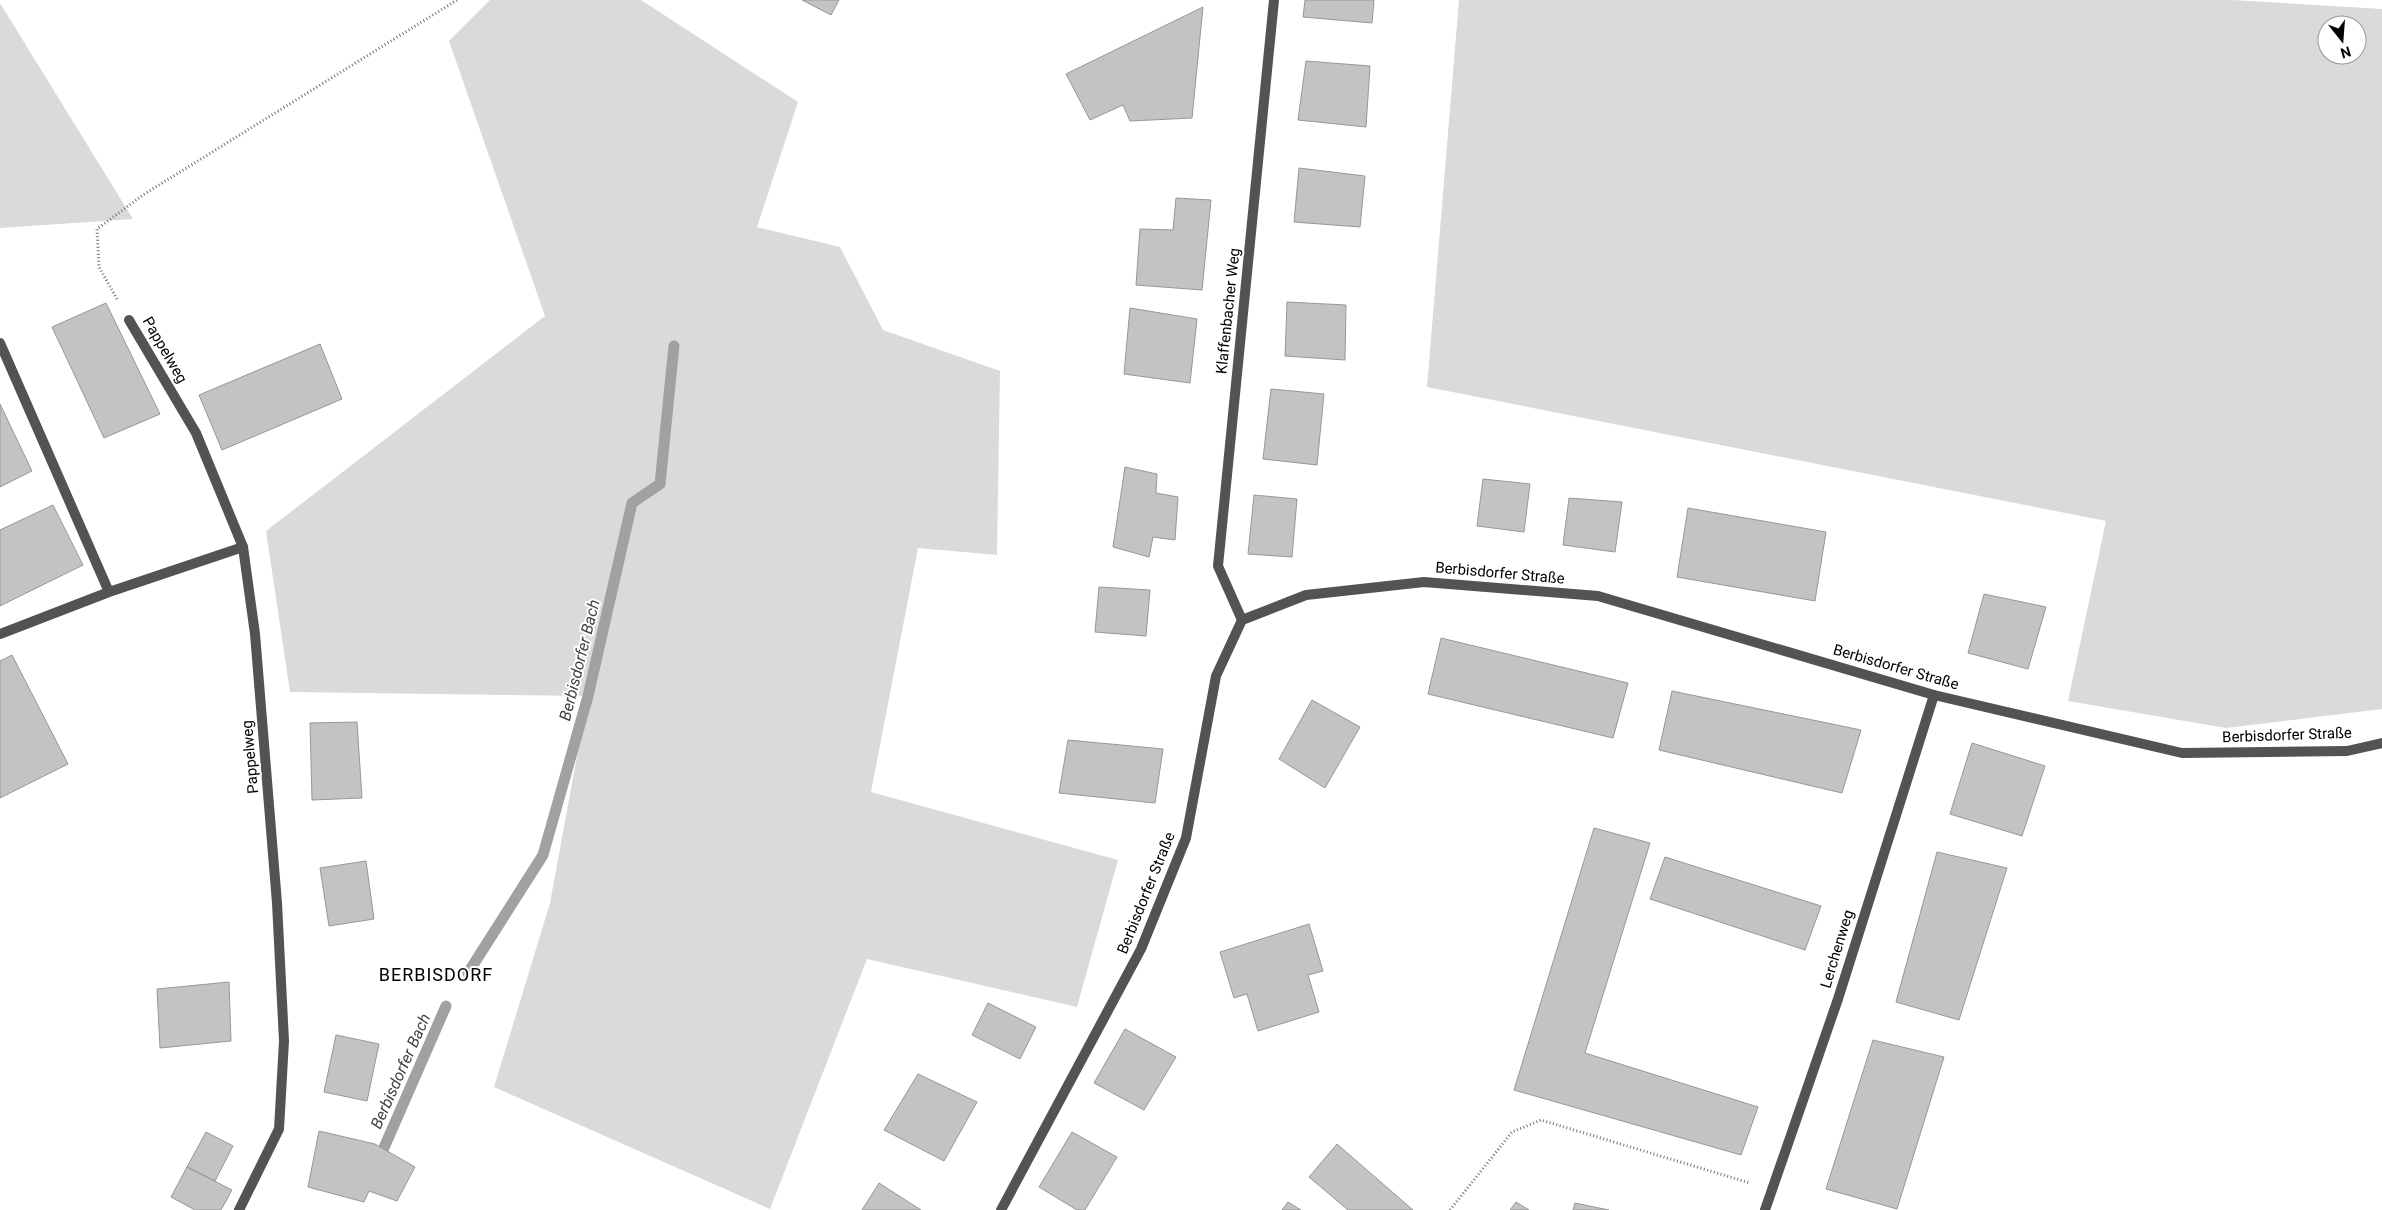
<svg xmlns="http://www.w3.org/2000/svg" width="2382" height="1210" font-family="Roboto,sans-serif">
<style>
.green{fill:#dadada;fill-rule:evenodd}
.lines{fill:none;stroke-linecap:round;stroke-linejoin:round}
.stream{stroke:#a1a1a1;stroke-width:11}
.building{fill:#c3c3c3;stroke:#979797}
.path{stroke:#757575;stroke-width:3;stroke-dasharray:1 2.5;stroke-linecap:butt}
.service{stroke:#535353;stroke-width:10}
.minor{stroke:#535353;stroke-width:10}
.tertiary{stroke:#535353;stroke-width:10}
.labels{text-anchor:middle;stroke-width:4;stroke-linejoin:round;paint-order:stroke}
.street-label{font-size:15px;fill:#000;stroke:#fff}
.water-label{font-size:16px;font-style:italic;fill:#424242;stroke:#fff}
.quarter-label{font-size:18px;letter-spacing:1px;fill:#000;stroke:#fff}
</style>
<rect width="100%" height="100%" fill="#fff"/>
<!-- green -->
<path class="green" d="M490,0H641L798,102L757,227L840,247L883,330L1000,371L997,555L918,548L871,792L1118,860L1077,1007L867,959L770,1209L494,1087L550,903L588,696L290,692L266,531L545,316L449,41Z
M1459,0H2232L2382,9V709L2226,728L2068,701L2106,521L1427,387ZM2327,25H2357V55H2327Z
M0,3L133,219L0,228Z"/>
<g class="lines">
<!-- stream -->
<path class="stream" d="M468,973L543,855L588,696L632,503L660,484L674,346
M383,1150L446,1006"/>
</g>
<!-- building -->
<path class="building" d="M802,0H839L831,15Z
M1305,0H1374L1372,23L1303,17Z
M1203,7L1192,118L1130,121L1123,105L1090,120L1066,74Z
M1306,61L1370,66L1366,127L1298,120Z
M1299,168L1365,176L1360,227L1294,222Z
M1176,198L1211,200L1202,290L1136,285L1140,229L1173,230Z
M1287,302L1346,305L1345,360L1285,356Z
M106,303L160,414L104,438L52,327Z
M1130,308L1197,319L1190,383L1124,374Z
M320,344L342,399L222,450L199,395Z
M1271,389L1324,394L1317,465L1263,459Z
M0,404L32,471L0,487Z
M1125,467L1157,474L1156,493L1178,497L1175,540L1153,537L1149,557L1113,547Z
M1483,479L1530,484L1524,532L1477,526Z
M1254,495L1297,499L1292,557L1248,554Z
M1569,498L1622,502L1615,552L1563,545Z
M53,505L83,565L0,606V530Z
M1688,508L1826,532L1815,601L1677,577Z
M1099,587L1150,590L1146,636L1095,632Z
M1984,594L2046,607L2028,669L1968,653Z
M1441,638L1628,683L1613,738L1428,694Z
M12,655L68,764L0,798V661Z
M1672,691L1861,730L1842,793L1659,750Z
M1312,700L1360,727L1325,788L1279,759Z
M357,722L362,798L312,800L310,723Z
M1068,740L1163,749L1155,803L1059,793Z
M1972,743L2045,766L2022,836L1950,814Z
M1594,828L1650,843L1585,1053L1758,1107L1741,1155L1514,1090Z
M1937,852L2007,868L1959,1020L1896,1002Z
M1665,857L1821,906L1805,950L1650,899Z
M366,861L374,919L329,926L320,868Z
M1309,924L1323,971L1308,975L1319,1012L1258,1031L1247,994L1234,998L1220,952Z
M229,982L231,1041L160,1048L157,989Z
M988,1003L1036,1027L1020,1059L972,1035Z
M1125,1029L1176,1057L1144,1110L1094,1083Z
M336,1035L379,1044L367,1101L324,1092Z
M1873,1040L1944,1057L1897,1209L1826,1189Z
M918,1074L977,1102L944,1161L884,1130Z
M319,1131L375,1144L415,1167L397,1201L369,1191L364,1202L308,1187Z
M206,1132L233,1146L215,1181L187,1167Z
M1072,1132L1117,1157L1085,1210H1077L1039,1187Z
M1337,1144L1413,1210H1348L1309,1177Z
M187,1167L232,1190L221,1210H195L171,1197Z
M879,1183L921,1210H862Z
M1288,1202L1301,1210H1282Z
M1516,1202L1529,1210H1510Z
M1575,1203L1609,1210H1573Z"/>
<g class="lines">
<!-- path -->
<path class="path" d="M117,299L99,267L97,229L143,195L457,0
M1450,1210L1512,1132L1541,1120L1750,1183"/>
<!-- service -->
<path class="service" d="M0,343L109,592
M0,634L109,592L243,547"/>
<!-- minor -->
<path class="minor" d="M129,320L196,433L243,547L255,634L277,903L284,1041L279,1129L239,1210
M1242,620L1218,566L1274,0
M1765,1210L1838,999L1934,695"/>
<!-- tertiary -->
<path class="tertiary" d="M1001,1210L1141,949L1186,838L1216,676L1242,620L1306,595L1424,582L1598,596L1934,695L2182,753L2347,751L2382,743"/>
</g>
<g class="labels">
<!-- street labels -->
<g class="street-label">
<text transform="translate(1228 311) rotate(-84)" y="5">Klaffenbacher Weg</text>
<text transform="translate(165 350) rotate(60)" y="5">Pappelweg</text>
<text transform="translate(1500 573) rotate(5)" y="5">Berbisdorfer Straße</text>
<text transform="translate(1896 667) rotate(16)" y="5">Berbisdorfer Straße</text>
<text transform="translate(2287 735) rotate(-2)" y="5">Berbisdorfer Straße</text>
<text transform="translate(250 757) rotate(-95)" y="5">Pappelweg</text>
<text transform="translate(1146 893) rotate(-68)" y="5">Berbisdorfer Straße</text>
<text transform="translate(1837 949) rotate(-73)" y="5">Lerchenweg</text>
</g>
<!-- water labels -->
<g class="water-label">
<text transform="translate(579 660) rotate(-76)" y="6">Berbisdorfer Bach</text>
<text transform="translate(400 1071) rotate(-66)" y="6">Berbisdorfer Bach</text>
</g>
<!-- quarter labels -->
<g class="quarter-label">
<text x="436" y="981">BERBISDORF</text>
</g>
</g>
<!-- north arrow -->
<g transform="translate(2342 40) rotate(163)"><circle r="24" fill="#ffffff" stroke="#999999"/>
<path d="M0-4L9 19L0 12L-9 19Z" fill="#000000"/>
<text y="-8" font-size="14" font-weight="bold" text-anchor="middle" fill="#000000">N</text>
</g>
</svg>
